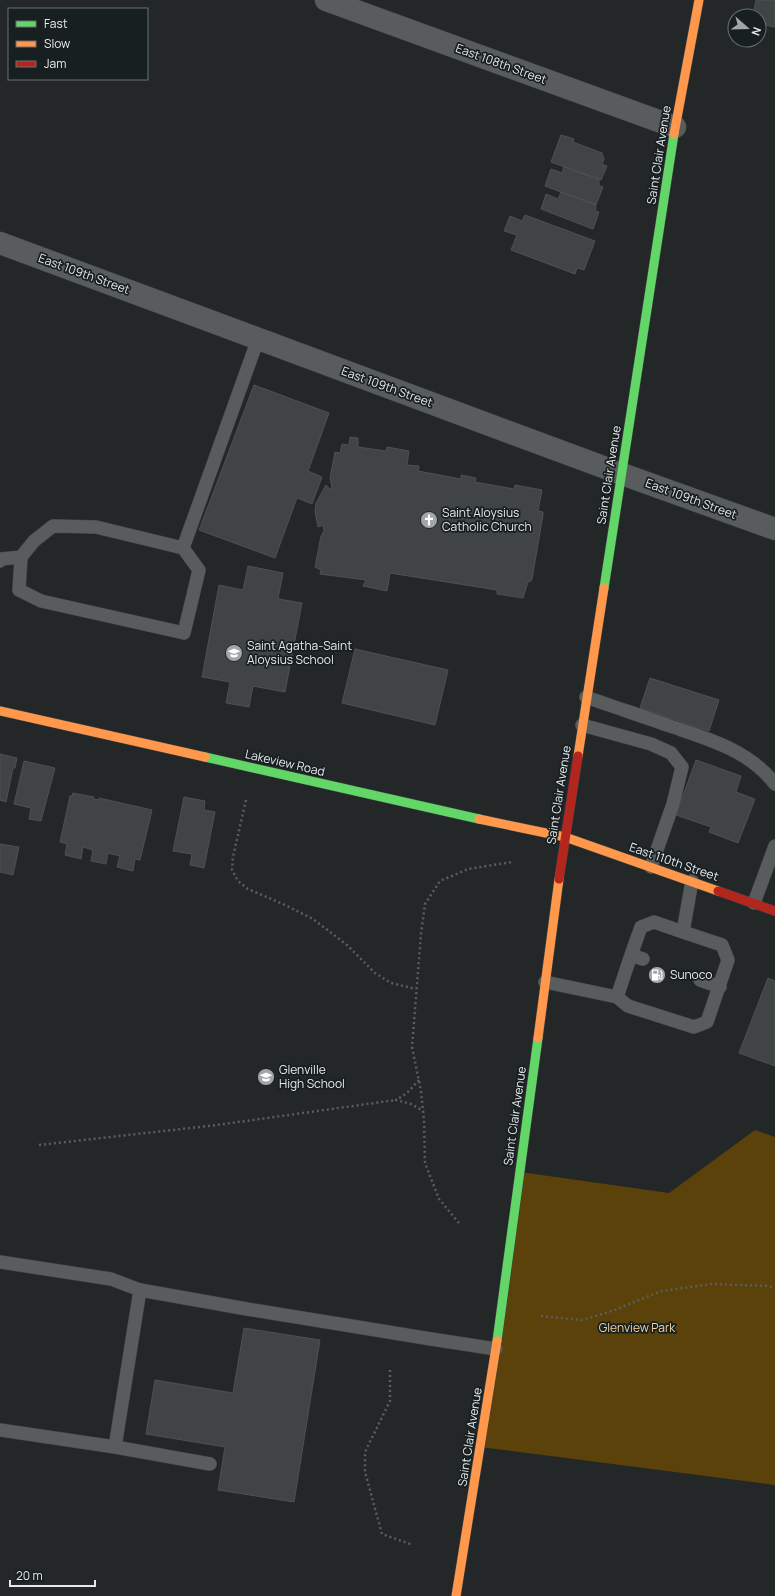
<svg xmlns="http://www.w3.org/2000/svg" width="775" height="1596" font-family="Manrope,sans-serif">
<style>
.green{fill:#5b420b}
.building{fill:#404444;stroke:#4e5152}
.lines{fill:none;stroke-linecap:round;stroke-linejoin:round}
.lane-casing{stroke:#404445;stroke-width:14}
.street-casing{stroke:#404445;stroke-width:23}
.fast-casing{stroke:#404445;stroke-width:10}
.slow-casing{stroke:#404445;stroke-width:10}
.jam-casing{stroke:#404445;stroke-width:10}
.path{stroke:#5a5e5e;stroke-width:2.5;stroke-dasharray:2 3;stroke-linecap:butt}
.lane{stroke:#595c5c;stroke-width:13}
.street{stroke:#595c5c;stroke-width:22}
.fast{stroke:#63d668;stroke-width:9}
.slow{stroke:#ff974d;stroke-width:9}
.jam{stroke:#b3261e;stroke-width:9}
.labels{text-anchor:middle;stroke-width:3.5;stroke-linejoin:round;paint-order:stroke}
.street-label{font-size:12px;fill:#e6eaeb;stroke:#181f20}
.poi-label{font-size:12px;fill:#e6eaeb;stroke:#181f20;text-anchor:start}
.park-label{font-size:12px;fill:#f7d49d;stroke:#181f20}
</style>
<rect width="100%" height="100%" fill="#232728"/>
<!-- green -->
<path class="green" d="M755,1130L775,1137V1485L480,1447L520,1172L669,1193Z"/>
<!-- building -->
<path class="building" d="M756,0H775V27L759,24V16H753Z
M561,135L574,139L573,142L602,153L604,159L602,164L607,166L601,180L551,162Z
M564,167L599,179V186L603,187L596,205L545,186L551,169L562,173Z
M561,192L595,204L596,208L595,211L599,212L593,229L541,209L546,194L558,199Z
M525,215L595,241L584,270L577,268L575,274L511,250L517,235L504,231L510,216L522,221Z
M254,385L329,413L308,471L322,477L312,504L297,498L275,558L199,530Z
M350,437L358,438V447L386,451L387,447L409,451L407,465L419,466L418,471L461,479V475L476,478L475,482L514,489L515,485L542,490L538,511L543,512V515L532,579L531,581L528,582L523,598L497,594V590L390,573L387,591L363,586L366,580L320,574L321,570L315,567L321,536L324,531L323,525L318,527L315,512L316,503L326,485L330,489L332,488L330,478L335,452L340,453L342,444L349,445Z
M248,566L283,573L278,599L302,603L285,692L253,686L249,707L226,703L230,682L202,677L219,585L243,590Z
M355,649L448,670L435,725L342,703Z
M650,678L719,700L709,731L640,708Z
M0,754L17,758L15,768H13L6,802L0,800Z
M696,760L741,776L736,792L755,799L738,843L709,832L711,827L676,815Z
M24,761L55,768L41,821L29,819L31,808L14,804Z
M73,793L94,797L93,799L99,800V798L152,810L140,860L135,859L133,871L117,867L120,856L108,853L106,864L91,861L93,850L83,847L81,859L65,855L67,844L60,842L70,796H72Z
M184,797L205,801L204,810L215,812L204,868L190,865L192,854L173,851Z
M0,844L19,847L13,875L0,872Z
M768,978L775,981V1066L739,1053Z
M244,1328L320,1340L294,1502L218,1490L225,1447L146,1434L155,1380L233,1393Z"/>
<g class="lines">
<!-- lane casing -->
<g class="lane-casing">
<path id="lane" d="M53,526L96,527L183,548L199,570L184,633L41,601L19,590L21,557L34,541Z
M183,548L258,339
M0,561L1,559L21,557
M586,697C614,707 642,716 670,726C708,739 749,750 775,784
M582,725L651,744L671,753L682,767L673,804L651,867
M754,903L775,846
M631,955L641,927L654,922L683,932
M700,980L720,987
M545,982L617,997L631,955L643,959
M617,997L628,1006L694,1027L707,1022L728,960L722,945L683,932L692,881
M0,1262L111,1279L140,1290L247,1309L431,1339L496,1349
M0,1430L115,1447L140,1290
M115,1447L210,1464"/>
</g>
<!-- street casing -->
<g class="street-casing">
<path id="street" d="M326,0L675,127
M0,243L622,474L775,529"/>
</g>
<!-- fast casing -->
<g class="fast-casing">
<path id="fast" d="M604,588L674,134
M205,757L479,819
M497,1341L538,1038"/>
</g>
<!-- slow casing -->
<g class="slow-casing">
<path id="slow" d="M674,134L699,0
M0,711L205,757
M578,756L604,588
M479,819L565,837L718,891
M538,1038L559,879
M456,1596L497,1341"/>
</g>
<!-- jam casing -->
<g class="jam-casing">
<path id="jam" d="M559,879L578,756
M718,891L775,911"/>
</g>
<!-- path -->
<path class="path" d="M246,800L233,857L232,870L238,881L248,889L285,905L313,919L347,945L375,973L391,983L416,989
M419,1080L407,1093L396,1100L411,1104L423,1111
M39,1145L217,1125L396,1100
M459,1223L439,1199L425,1163L424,1120L421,1091L412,1047L421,934L425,904L440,881L468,869L512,862
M541,1316L582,1320L612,1311L661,1291L712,1284L769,1286L775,1288
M390,1370V1401L365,1452V1472L382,1534L413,1545"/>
<!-- lane -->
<use href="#lane" class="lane"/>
<!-- street -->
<use href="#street" class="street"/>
<!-- fast -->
<use href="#fast" class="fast"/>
<!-- slow -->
<use href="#slow" class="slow"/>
<!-- jam -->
<use href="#jam" class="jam"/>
</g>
<!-- icons -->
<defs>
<g id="church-disc" transform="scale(0.9)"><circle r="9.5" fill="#a2a6a7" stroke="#181f20"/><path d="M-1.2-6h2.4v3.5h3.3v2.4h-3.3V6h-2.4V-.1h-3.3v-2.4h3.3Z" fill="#fff"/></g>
<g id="school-disc" transform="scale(0.9)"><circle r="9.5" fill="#a2a6a7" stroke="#181f20"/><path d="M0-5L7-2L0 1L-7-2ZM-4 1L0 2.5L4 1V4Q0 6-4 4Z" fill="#fff"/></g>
<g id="fuel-disc" transform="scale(0.9)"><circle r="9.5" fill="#a2a6a7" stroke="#181f20"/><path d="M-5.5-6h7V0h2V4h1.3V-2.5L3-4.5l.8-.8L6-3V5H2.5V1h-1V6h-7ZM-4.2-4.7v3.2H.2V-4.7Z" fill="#fff"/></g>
</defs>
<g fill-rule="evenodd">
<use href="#church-disc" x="429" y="520"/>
<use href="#school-disc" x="234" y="653"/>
<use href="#fuel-disc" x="657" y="975"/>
<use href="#school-disc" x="266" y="1077"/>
</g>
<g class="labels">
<!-- street labels -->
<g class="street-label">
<text transform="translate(501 64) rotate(20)" y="4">East 108th Street</text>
<text transform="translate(659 155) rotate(-81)" y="4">Saint Clair Avenue</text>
<text transform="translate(84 274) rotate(20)" y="4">East 109th Street</text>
<text transform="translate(387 387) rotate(20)" y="4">East 109th Street</text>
<text transform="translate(609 475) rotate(-81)" y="4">Saint Clair Avenue</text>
<text transform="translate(691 499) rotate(20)" y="4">East 109th Street</text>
<text transform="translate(285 763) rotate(13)" y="4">Lakeview Road</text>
<text transform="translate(559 795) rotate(-81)" y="4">Saint Clair Avenue</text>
<text transform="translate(674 862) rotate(19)" y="4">East 110th Street</text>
<text transform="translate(515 1116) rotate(-82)" y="4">Saint Clair Avenue</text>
<text transform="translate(470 1437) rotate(-81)" y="4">Saint Clair Avenue</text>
</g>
<!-- poi labels -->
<g class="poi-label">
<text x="442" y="517">Saint Aloysius<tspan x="442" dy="14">Catholic Church</tspan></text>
<text x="247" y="650">Saint Agatha-Saint<tspan x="247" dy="14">Aloysius School</tspan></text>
<text x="670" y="979">Sunoco</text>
<text x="279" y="1074">Glenville<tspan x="279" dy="14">High School</tspan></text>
</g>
<!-- park labels -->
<g class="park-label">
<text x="637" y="1332">Glenview Park</text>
</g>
</g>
<!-- legend -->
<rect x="8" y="8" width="140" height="72" fill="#181f20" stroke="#6a7071"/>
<rect x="16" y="21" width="20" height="6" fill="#63d668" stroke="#6a7071"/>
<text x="44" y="28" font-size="12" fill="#e6eaeb">Fast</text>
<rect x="16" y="41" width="20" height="6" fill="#ff974d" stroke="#6a7071"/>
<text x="44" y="48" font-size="12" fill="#e6eaeb">Slow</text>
<rect x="16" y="61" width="20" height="6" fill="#b3261e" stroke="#6a7071"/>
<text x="44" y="68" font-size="12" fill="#e6eaeb">Jam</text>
<!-- north arrow -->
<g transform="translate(747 28) rotate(110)"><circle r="19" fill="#181f20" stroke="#6a7071"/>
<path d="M0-3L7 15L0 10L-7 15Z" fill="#a2a6a7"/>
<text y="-6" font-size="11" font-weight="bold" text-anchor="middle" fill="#e6eaeb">N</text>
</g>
<!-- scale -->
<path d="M10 1580v6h85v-6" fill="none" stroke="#e6eaeb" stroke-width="2"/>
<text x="16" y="1580" font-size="12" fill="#e6eaeb" stroke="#181f20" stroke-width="3" paint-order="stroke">20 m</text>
</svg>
